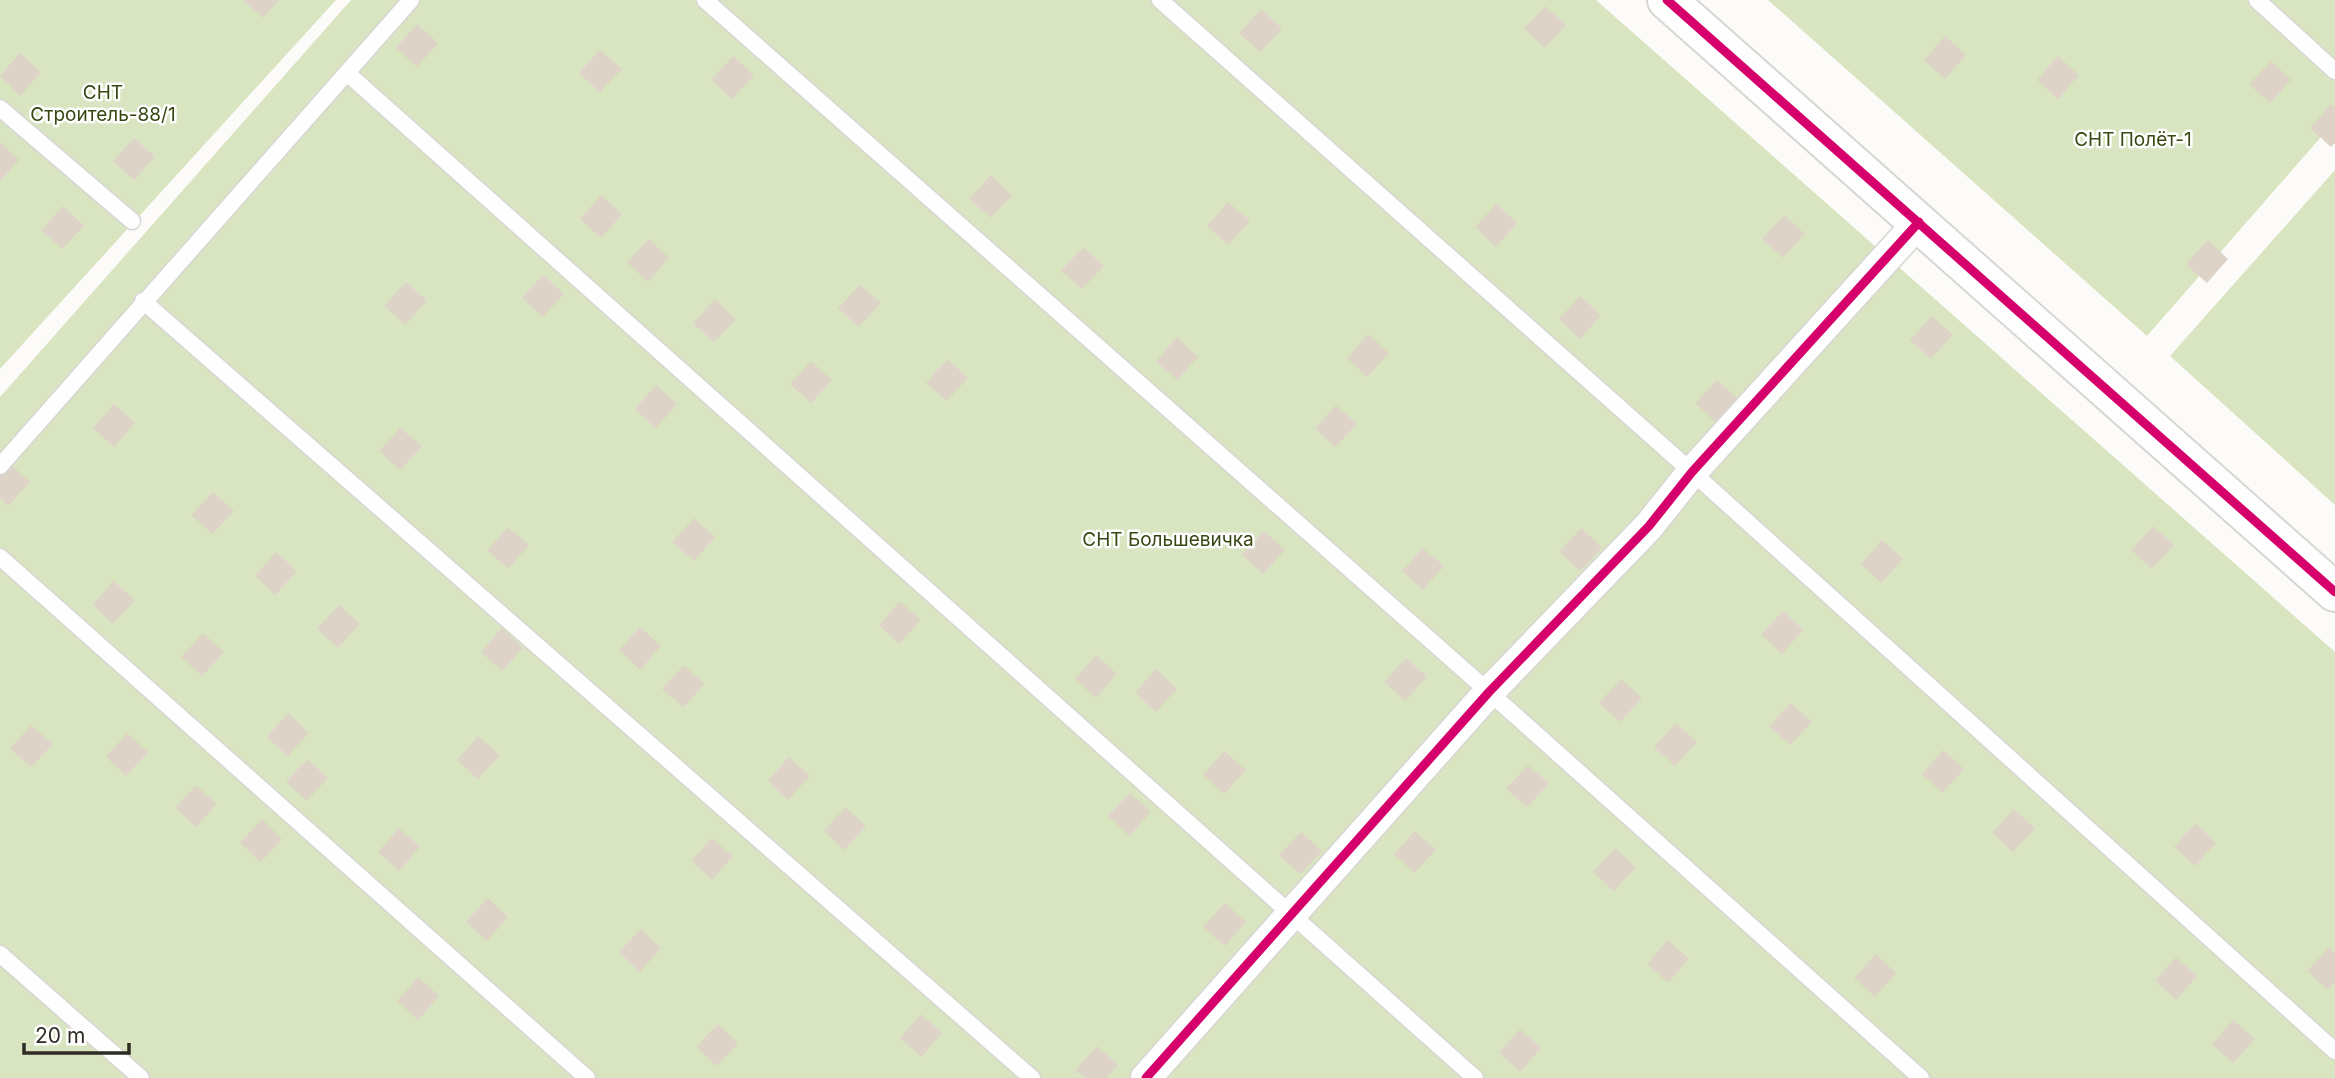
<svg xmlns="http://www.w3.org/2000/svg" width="2335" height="1078" font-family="Inter,sans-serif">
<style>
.green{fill:#d9e4c1}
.building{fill:#ddd3c6}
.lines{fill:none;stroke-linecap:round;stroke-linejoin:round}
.service-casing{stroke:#d8d6d2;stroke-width:19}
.minor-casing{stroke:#d8d6d2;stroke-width:33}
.tertiary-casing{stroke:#d8d6d2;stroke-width:42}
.service{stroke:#fffefe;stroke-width:16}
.minor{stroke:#fffefe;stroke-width:30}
.tertiary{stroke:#fffefe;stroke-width:38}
.cycleway-casing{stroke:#fff;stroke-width:13}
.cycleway{stroke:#d6006c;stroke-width:9}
.labels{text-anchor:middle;stroke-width:5;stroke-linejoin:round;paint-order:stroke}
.park-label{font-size:19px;fill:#384611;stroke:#fff}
</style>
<rect width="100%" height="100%" fill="#fcfbf9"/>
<!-- green -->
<path class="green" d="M0,0H336L0,369Z
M351,0H1596L2335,652V1078H0V397Z
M1768,0H2335V121L2147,336Z
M2335,170V505L2170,356Z"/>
<!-- building -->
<path class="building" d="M243,0H279L263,18Z
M1545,6L1566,25L1545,48L1524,29Z
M1261,9L1282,29L1260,52L1239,33Z
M417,24L438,43L417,67L396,48Z
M1945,36L1966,55L1945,79L1924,60Z
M600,50L622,69L600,92L579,73Z
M20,53L41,72L20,96L0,76Z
M733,56L754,75L732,99L711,80Z
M2058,56L2079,75L2058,99L2037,80Z
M2271,61L2291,80L2270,103L2249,84Z
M2331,104L2335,108V143L2331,147L2310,128Z
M134,138L155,157L134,180L113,161Z
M0,142L19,160L0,181Z
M991,175L1012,195L991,218L969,199Z
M601,195L622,214L601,238L580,219Z
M1228,202L1250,221L1228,245L1207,226Z
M1496,204L1517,223L1496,247L1475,227Z
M63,206L84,226L62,249L41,230Z
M1784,215L1805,234L1783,258L1762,239Z
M649,239L669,258L648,282L627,262Z
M2208,240L2228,259L2207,283L2186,264Z
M1083,247L1104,266L1082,289L1061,271Z
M543,275L564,294L543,317L522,298Z
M406,282L427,301L405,325L384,306Z
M860,285L881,303L859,327L838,308Z
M1580,296L1601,315L1580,339L1559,319Z
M715,299L736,319L714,342L693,323Z
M1932,316L1953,335L1931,359L1910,340Z
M1368,334L1389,353L1367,377L1347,358Z
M1177,337L1198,357L1177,380L1156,361Z
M947,359L968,378L947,401L926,383Z
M811,361L832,380L811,403L790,384Z
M1717,380L1738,399L1716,423L1695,403Z
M656,385L677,404L656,428L635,409Z
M114,404L135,423L114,447L93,428Z
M1336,405L1357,424L1335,447L1315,429Z
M400,428L422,446L400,470L379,451Z
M9,463L30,482L8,506L0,498V473Z
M213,492L234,511L212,534L191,515Z
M694,518L715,537L694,561L672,542Z
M2153,526L2174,545L2152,569L2131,550Z
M508,527L529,545L508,569L487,550Z
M1581,528L1602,547L1580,571L1559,552Z
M1264,531L1285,550L1263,574L1242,555Z
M1882,540L1903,559L1881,583L1861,564Z
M1423,548L1444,566L1423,590L1402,571Z
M276,552L297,571L275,595L255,576Z
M113,581L135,600L113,624L93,605Z
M900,601L921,620L899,644L879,625Z
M339,605L360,624L338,648L317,629Z
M1783,611L1803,630L1782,654L1761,635Z
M640,627L661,646L640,670L619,650Z
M502,628L523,648L502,671L481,652Z
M203,633L224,652L202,676L181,657Z
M1096,655L1117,674L1096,698L1075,679Z
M1406,658L1427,677L1405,701L1384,682Z
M684,665L705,684L683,707L662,689Z
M1156,669L1177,689L1156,712L1135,693Z
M1621,679L1642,698L1620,722L1599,703Z
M1791,703L1812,722L1790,745L1769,726Z
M288,713L309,733L288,756L267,737Z
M1676,723L1697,742L1675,766L1654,747Z
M31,725L53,744L31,767L10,749Z
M127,733L148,752L126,776L106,757Z
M478,736L500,755L478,779L457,760Z
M1943,750L1964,769L1942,793L1922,774Z
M1224,751L1246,770L1224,794L1203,775Z
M789,757L810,776L788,800L768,781Z
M307,759L328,778L307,801L286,782Z
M1528,765L1549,783L1527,807L1506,789Z
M196,785L217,804L196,827L175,808Z
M1130,793L1151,812L1129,836L1108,816Z
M845,807L866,826L844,850L824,831Z
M2014,809L2035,829L2013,852L1992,833Z
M262,819L282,839L261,862L240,843Z
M2195,823L2216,843L2195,866L2174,847Z
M399,828L420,847L399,871L378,852Z
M1415,831L1436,850L1414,873L1394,854Z
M1301,832L1322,851L1300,874L1279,855Z
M712,838L733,856L712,880L691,861Z
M1615,848L1636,867L1614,891L1593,872Z
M488,898L508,917L487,941L466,922Z
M1225,903L1246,922L1225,946L1203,927Z
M641,929L661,948L640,972L619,952Z
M1668,940L1689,959L1668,983L1647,964Z
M2329,947L2335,953V982L2328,990L2307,971Z
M1876,954L1896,973L1875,997L1854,978Z
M2176,957L2197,976L2176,1000L2155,981Z
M418,977L439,996L418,1020L397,1001Z
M921,1014L942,1033L921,1057L900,1038Z
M2233,1020L2255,1039L2233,1063L2212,1044Z
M718,1024L738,1043L717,1066L696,1047Z
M1520,1029L1541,1048L1520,1072L1499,1053Z
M1097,1046L1118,1065L1106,1078H1085L1075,1070Z"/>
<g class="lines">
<!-- service casing -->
<g class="service-casing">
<path id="service" d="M705,0L1489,692L1921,1078
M1160,0L1692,472L2335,1051
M2257,0L2335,71
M347,73L1475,1078
M0,108L132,221
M143,301L1032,1078
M0,466L411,0
M0,557L587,1078
M0,954L141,1078"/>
</g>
<!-- minor casing -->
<g class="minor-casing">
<path id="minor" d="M1146,1078L1489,692L1649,526L1692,472L1919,222"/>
</g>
<!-- tertiary casing -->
<g class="tertiary-casing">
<path id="tertiary" d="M1667,0L2335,592"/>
</g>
<!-- service -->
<use href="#service" class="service"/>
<!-- minor -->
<use href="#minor" class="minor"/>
<!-- tertiary -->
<use href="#tertiary" class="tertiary"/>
<!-- cycleway casing -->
<g class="cycleway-casing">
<path id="cycleway" d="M1667,0L2335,592
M1146,1078L1489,692L1649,526L1692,472L1919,222"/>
</g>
<!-- cycleway -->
<use href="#cycleway" class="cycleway"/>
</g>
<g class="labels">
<!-- park labels -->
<g class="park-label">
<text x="103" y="99">СНТ<tspan x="103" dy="22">Строитель-88/1</tspan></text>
<text x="2133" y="146">СНТ Полёт-1</text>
<text x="1168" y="546">СНТ Большевичка</text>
</g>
</g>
<!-- scale -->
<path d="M24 1043v10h105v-10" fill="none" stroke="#2e2b25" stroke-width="3.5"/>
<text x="35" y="1043" font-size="21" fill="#2e2b25" stroke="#ffffff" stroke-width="5" paint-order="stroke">20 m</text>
</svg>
